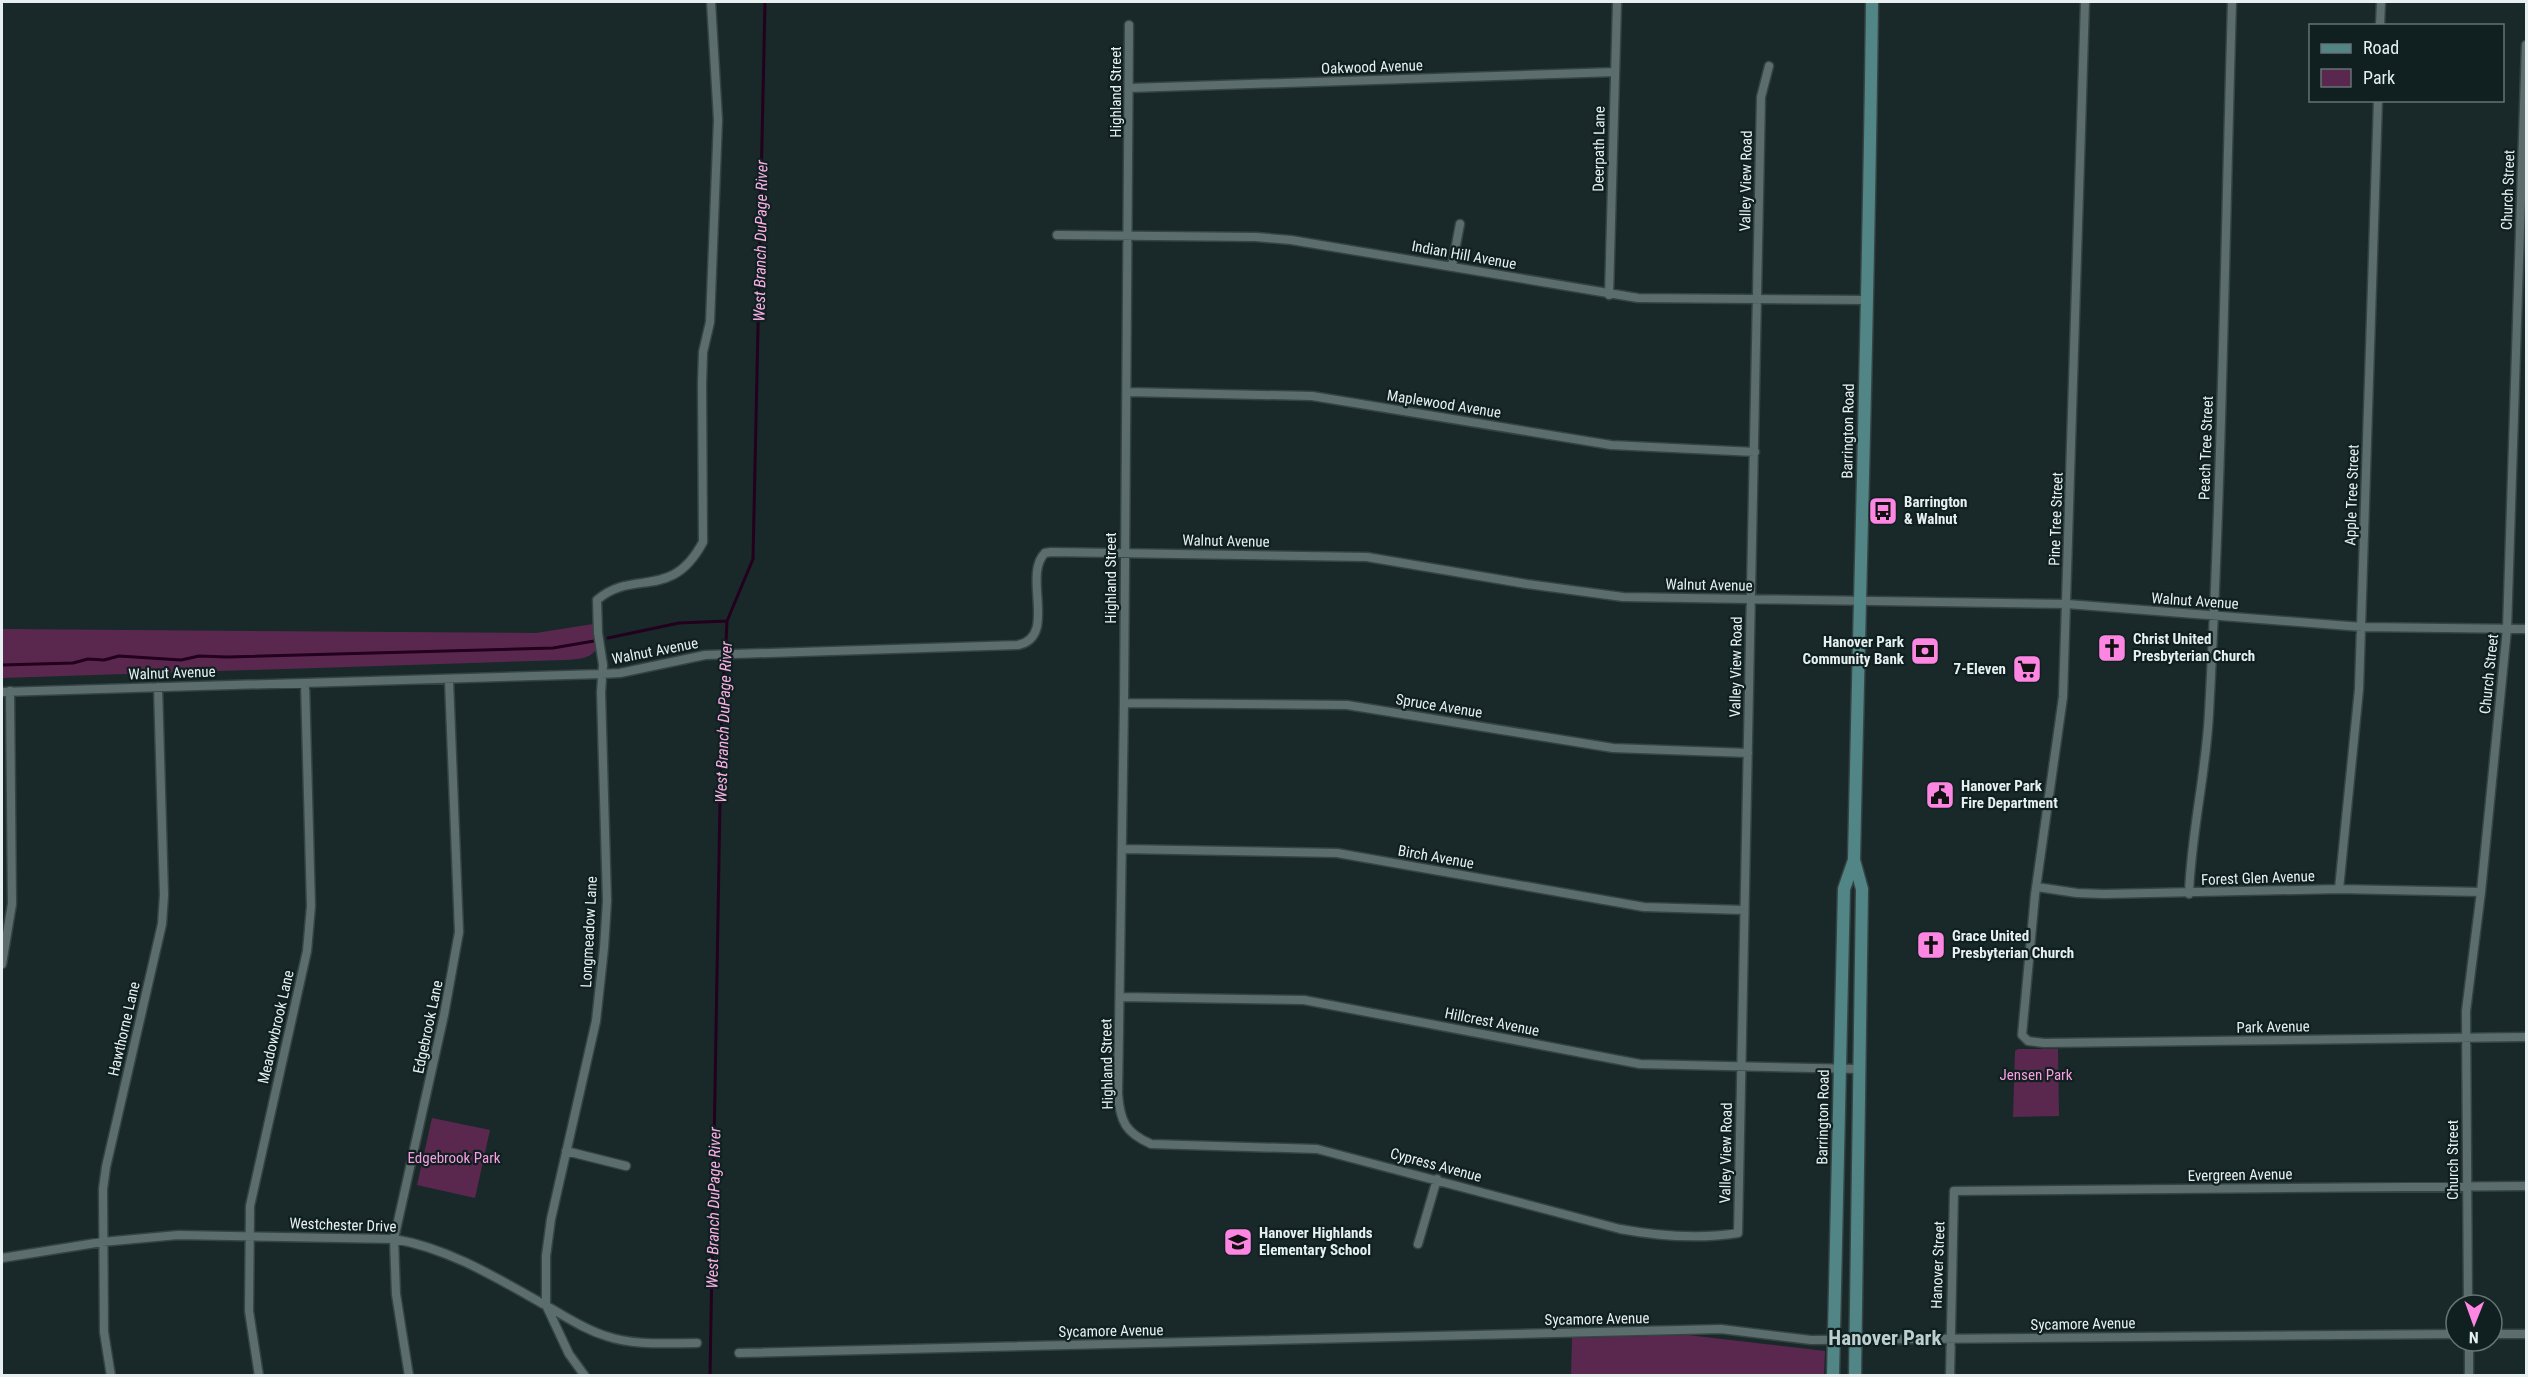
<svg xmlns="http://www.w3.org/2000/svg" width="2528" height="1377" font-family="'Roboto Condensed',sans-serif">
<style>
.green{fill:#5a284f}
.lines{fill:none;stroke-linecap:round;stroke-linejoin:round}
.stream{stroke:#23001d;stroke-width:3}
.minor-casing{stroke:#364343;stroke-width:11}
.secondary-casing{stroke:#364343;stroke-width:15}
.minor{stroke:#5c6d6d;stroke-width:8}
.secondary{stroke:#528586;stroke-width:12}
.labels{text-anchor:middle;stroke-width:4.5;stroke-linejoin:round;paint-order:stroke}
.street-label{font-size:15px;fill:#e6f0f0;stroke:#101f1f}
.poi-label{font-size:15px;font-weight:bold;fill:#e6f0f0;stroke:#101f1f;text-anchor:start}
.park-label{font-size:15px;fill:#fa9ee3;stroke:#101f1f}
.water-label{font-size:16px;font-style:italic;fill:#f9afe6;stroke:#101f1f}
.district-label{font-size:21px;font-weight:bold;fill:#bdd0d0;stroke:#101f1f}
</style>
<rect width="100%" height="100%" fill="#192929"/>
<!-- green -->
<path class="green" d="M593,624L596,650C588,660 575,659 564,660L2,678V629L536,633Z
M2018,1049H2058L2059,1116L2013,1117L2015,1051Z
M432,1118L490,1130L475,1198L417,1185Z
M1687,1335L1825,1351L1824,1375H1571L1572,1338Z"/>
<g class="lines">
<!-- stream -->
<path class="stream" d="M608,638L679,623L727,621
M2,665L73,663L88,659L104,660L119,656L181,660L199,656L227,657L553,648L594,641
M710,1376L722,687L725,666L727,621L753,559L765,2"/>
<!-- minor casing -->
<g class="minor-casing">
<path id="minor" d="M2085,2L2063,697L2035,895L2022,1035L2028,1041L2044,1043L2526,1037
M1129,25L1124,703L1118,1094C1120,1122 1126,1133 1151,1144L1317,1149L1620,1229C1658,1236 1701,1239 1738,1233L1761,97L1769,66
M2380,26L2381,2
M1130,88L1615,72
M1057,235L1256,237L1291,240L1638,298L1865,300
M1452,266L1460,224
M1609,295L1617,4
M1128,392L1312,396L1611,445L1755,452
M2,692L601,674L620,673L705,655L1018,645C1058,637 1022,575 1045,553L1051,552L1367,557L1527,584L1623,597L2067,604L2362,627L2526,629
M1124,703L1347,705L1613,748L1748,753
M1122,849L1337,853L1644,907L1744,910
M2037,887L2077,893L2104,894L2339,889L2481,892
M2339,889L2359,689L2378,100
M2189,894C2191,833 2206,774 2209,713C2222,476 2225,239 2232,2
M2,964L12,904L10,691
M1120,997L1304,1000L1640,1064L1859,1069
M566,1151L626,1166
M1418,1244L1437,1179
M2,1258L102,1242L178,1235L394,1239C448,1248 497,1278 545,1305C565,1316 583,1329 606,1336C635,1346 667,1343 697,1343
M2468,1305L2466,1011L2481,892L2507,629L2526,45
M2492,1334H2526
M2469,1341V1376
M739,1353L1721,1329L1811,1340L2456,1334
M111,1376L104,1332L103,1189L106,1167L162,924L164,895L158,687
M259,1376L249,1311L250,1206L307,951L311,906L305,683
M409,1376L396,1294L394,1239L444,1015L459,932L449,680
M585,1376L569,1354L546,1305V1256L551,1219L596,1021L604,948L607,901L601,692L603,665L598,633L597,600C634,568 671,602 703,542L702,384L703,352L710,322L718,120L711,2
M1950,1376L1954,1191L2526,1186"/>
</g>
<!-- secondary casing -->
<g class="secondary-casing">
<path id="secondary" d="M1833,1376L1844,889L1854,860
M1855,1376L1862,889L1854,860C1860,574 1869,288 1872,2"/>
</g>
<!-- minor -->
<use href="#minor" class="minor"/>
<!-- secondary -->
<use href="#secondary" class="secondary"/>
</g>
<!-- icons -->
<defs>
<g id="bus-square" transform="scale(1.5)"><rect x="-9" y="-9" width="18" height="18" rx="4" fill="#fd86e2" stroke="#101f1f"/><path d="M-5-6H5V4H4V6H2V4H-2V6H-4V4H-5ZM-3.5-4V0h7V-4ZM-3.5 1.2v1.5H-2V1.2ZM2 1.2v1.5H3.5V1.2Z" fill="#111"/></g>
<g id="church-square" transform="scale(1.5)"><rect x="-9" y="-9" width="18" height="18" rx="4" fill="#fd86e2" stroke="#101f1f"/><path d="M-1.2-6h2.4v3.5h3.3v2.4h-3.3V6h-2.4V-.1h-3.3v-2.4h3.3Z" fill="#111"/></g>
<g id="bank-square" transform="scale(1.5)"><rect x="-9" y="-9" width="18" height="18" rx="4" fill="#fd86e2" stroke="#101f1f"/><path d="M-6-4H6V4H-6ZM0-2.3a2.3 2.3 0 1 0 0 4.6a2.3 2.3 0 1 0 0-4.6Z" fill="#111"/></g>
<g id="supermarket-square" transform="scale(1.5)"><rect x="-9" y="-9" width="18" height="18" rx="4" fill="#fd86e2" stroke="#101f1f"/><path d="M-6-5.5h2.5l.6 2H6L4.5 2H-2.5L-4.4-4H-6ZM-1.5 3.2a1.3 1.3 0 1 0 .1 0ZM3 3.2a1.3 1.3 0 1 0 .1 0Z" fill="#111"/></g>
<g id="civic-square" transform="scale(1.5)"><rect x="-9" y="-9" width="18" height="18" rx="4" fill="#fd86e2" stroke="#101f1f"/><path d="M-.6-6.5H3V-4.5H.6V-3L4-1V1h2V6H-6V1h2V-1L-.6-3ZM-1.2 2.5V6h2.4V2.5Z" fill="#111"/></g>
<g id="school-square" transform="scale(1.5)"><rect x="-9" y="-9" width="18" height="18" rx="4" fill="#fd86e2" stroke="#101f1f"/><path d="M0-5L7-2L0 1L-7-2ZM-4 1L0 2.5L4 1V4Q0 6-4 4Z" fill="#111"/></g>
</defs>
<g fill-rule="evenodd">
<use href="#bus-square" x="1883" y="511"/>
<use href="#church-square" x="2112" y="648"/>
<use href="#bank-square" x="1925" y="651"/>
<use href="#supermarket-square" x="2027" y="669"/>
<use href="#civic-square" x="1940" y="795"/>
<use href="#church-square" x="1931" y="945"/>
<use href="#school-square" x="1238" y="1242"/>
</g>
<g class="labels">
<!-- street labels -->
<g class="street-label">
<text transform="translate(1372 67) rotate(-2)" y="5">Oakwood Avenue</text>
<text transform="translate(1116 92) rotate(-90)" y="5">Highland Street</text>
<text transform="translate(1599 149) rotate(-89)" y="5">Deerpath Lane</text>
<text transform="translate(1746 181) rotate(-89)" y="5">Valley View Road</text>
<text transform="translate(2508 190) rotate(-88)" y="5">Church Street</text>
<text transform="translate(1464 255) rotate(10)" y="5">Indian Hill Avenue</text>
<text transform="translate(1444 404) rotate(9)" y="5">Maplewood Avenue</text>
<text transform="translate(1848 431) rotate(-89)" y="5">Barrington Road</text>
<text transform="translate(2206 448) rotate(-88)" y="5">Peach Tree Street</text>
<text transform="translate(2352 495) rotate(-88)" y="5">Apple Tree Street</text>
<text transform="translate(2056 519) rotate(-88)" y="5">Pine Tree Street</text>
<text transform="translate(1226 541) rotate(1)" y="5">Walnut Avenue</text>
<text transform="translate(1111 578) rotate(-90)" y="5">Highland Street</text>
<text transform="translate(1709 585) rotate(1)" y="5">Walnut Avenue</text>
<text transform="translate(2195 601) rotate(4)" y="5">Walnut Avenue</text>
<text transform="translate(655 651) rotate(-11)" y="5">Walnut Avenue</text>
<text transform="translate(1736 667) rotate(-89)" y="5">Valley View Road</text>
<text transform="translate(172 673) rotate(-2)" y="5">Walnut Avenue</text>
<text transform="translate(2489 674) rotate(-84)" y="5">Church Street</text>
<text transform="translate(1439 706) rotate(9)" y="5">Spruce Avenue</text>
<text transform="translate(1436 857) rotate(10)" y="5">Birch Avenue</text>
<text transform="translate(2258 878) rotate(-2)" y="5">Forest Glen Avenue</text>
<text transform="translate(589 932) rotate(-87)" y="5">Longmeadow Lane</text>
<text transform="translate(1492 1022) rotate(11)" y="5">Hillcrest Avenue</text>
<text transform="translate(276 1027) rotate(-77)" y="5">Meadowbrook Lane</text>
<text transform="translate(428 1027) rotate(-78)" y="5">Edgebrook Lane</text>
<text transform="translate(2273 1027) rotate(-1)" y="5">Park Avenue</text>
<text transform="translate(124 1029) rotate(-77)" y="5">Hawthorne Lane</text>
<text transform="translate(1107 1064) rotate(-91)" y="5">Highland Street</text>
<text transform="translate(1823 1117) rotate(-89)" y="5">Barrington Road</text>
<text transform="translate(1726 1153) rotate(-89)" y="5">Valley View Road</text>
<text transform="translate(2453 1160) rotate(-90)" y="5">Church Street</text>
<text transform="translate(1436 1165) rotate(15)" y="5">Cypress Avenue</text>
<text transform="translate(2240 1175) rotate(-1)" y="5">Evergreen Avenue</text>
<text transform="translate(343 1225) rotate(2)" y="5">Westchester Drive</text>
<text transform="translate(1938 1265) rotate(-88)" y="5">Hanover Street</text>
<text transform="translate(1597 1319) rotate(-1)" y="5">Sycamore Avenue</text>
<text transform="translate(2083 1324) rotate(-1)" y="5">Sycamore Avenue</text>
<text transform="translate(1111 1331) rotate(-1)" y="5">Sycamore Avenue</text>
</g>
<!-- poi labels -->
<g class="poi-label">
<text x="1904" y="507">Barrington<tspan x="1904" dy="17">&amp; Walnut</tspan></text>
<text x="2133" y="644">Christ United<tspan x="2133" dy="17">Presbyterian Church</tspan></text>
<text x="1904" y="647" text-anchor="end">Hanover Park<tspan x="1904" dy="17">Community Bank</tspan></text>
<text x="2006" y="674" text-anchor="end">7-Eleven</text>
<text x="1961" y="791">Hanover Park<tspan x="1961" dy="17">Fire Department</tspan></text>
<text x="1952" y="941">Grace United<tspan x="1952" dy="17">Presbyterian Church</tspan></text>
<text x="1259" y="1238">Hanover Highlands<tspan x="1259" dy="17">Elementary School</tspan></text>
</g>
<!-- park labels -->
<g class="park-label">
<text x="2036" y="1080">Jensen Park</text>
<text x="454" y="1163">Edgebrook Park</text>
</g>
<!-- water labels -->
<g class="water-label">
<text transform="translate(760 241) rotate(-89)" y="6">West Branch DuPage River</text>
<text transform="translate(723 722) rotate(-88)" y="6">West Branch DuPage River</text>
<text transform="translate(713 1208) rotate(-89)" y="6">West Branch DuPage River</text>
</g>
<!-- district labels -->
<g class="district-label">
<text x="1885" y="1345">Hanover Park</text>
</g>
</g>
<!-- border -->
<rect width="2528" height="1377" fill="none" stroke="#e6f0f0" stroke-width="6"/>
<!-- legend -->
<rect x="2309" y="24" width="195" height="78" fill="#101f1f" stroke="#667373" stroke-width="1.5"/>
<rect x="2321" y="44" width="30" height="9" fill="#528586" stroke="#667373" stroke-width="1.5"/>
<text x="2363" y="54" font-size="18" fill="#e6f0f0">Road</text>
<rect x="2321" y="69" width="30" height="18" fill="#5a284f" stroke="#667373" stroke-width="1.5"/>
<text x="2363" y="84" font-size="18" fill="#e6f0f0">Park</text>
<!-- north arrow -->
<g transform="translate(2474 1323) rotate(181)"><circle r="28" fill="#101f1f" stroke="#667373" stroke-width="1.5"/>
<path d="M0-4.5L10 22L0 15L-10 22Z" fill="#fd86e2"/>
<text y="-9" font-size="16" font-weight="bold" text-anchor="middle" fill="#e6f0f0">N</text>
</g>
</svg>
